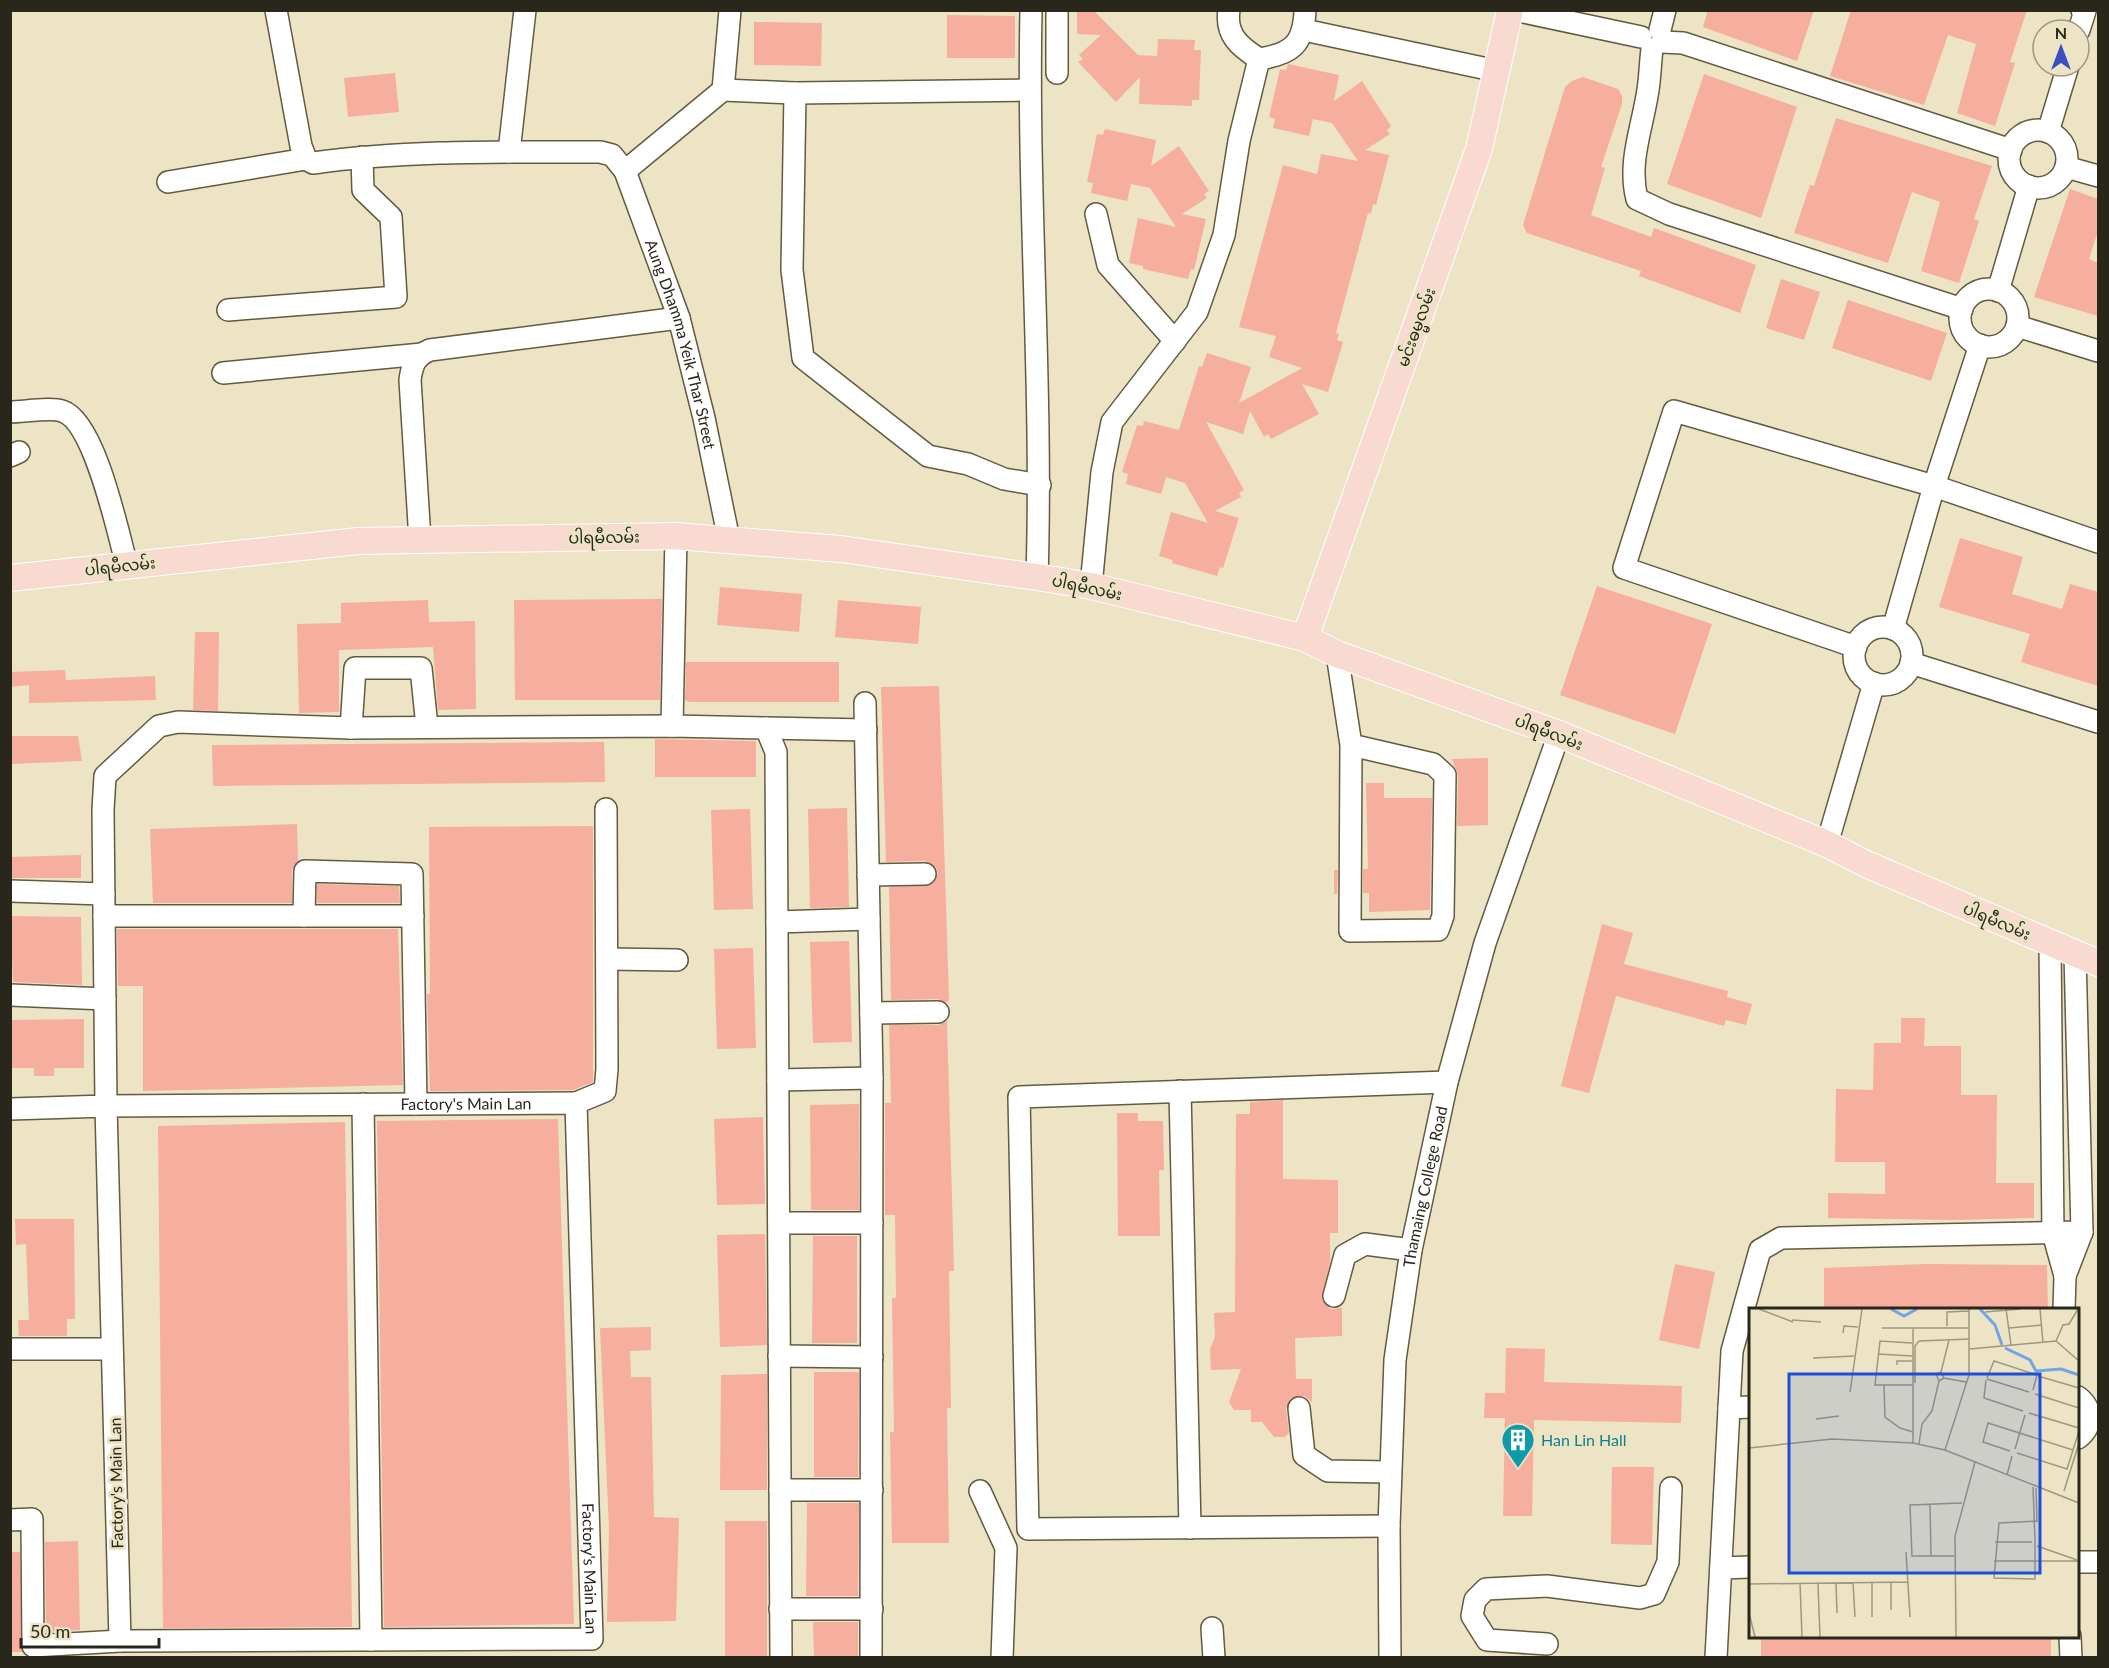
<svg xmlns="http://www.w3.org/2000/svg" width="2109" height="1668" font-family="Lato,'Noto Sans Myanmar',sans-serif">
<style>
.building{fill:#f6ae9e}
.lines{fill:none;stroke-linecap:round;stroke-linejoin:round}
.minor-casing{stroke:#625b40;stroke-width:24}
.major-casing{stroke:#fff;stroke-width:28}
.minor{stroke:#fff;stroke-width:21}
.major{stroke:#f8dad1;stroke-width:26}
.labels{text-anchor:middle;stroke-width:6;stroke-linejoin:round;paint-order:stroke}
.street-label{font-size:16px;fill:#29261b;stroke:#ece4c5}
.culture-label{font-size:16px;fill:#0d838f;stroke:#ece4c5;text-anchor:start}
.inset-river{fill:none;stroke:#72a4e6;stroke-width:3}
.inset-road{fill:none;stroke:#9e9881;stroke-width:1.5}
.view{fill:#1d4ed8;fill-opacity:0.15;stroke:#1d4ed8;stroke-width:3}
.inset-edge{fill:none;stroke:#29261b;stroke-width:3}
</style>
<rect width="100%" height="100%" fill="#ece4c5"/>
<!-- building -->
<path class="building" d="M1082,10H1093L1138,55L1157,56L1158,39L1195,40L1194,50H1201L1199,100H1192V106L1139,104L1140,77L1116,102L1078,62L1083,59L1079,55L1101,35L1077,34V12Z
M1708,10H1814L1797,61L1703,27Z
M1851,10H2027L2010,62L2015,63L1995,126L1957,113L1976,44L1948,35L1924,105L1830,76Z
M947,15L1015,16V58H947Z
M754,22L822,23L821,66L754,65Z
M1288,64L1339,75L1334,101L1362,81L1391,126L1387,130L1390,134L1365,150L1389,155L1376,205L1373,204L1371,214L1368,213L1336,333L1339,334L1337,340L1343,342L1328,392L1302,384L1319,414L1271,439L1268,434L1264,437L1250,411L1243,434L1206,422L1244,490L1239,493L1241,497L1215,511L1239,518L1223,568L1220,567L1217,576L1172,563L1173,560L1159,556L1171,512L1208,523L1185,483L1166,477L1161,494L1126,484L1128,474L1122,472L1137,425L1143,426L1144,421L1179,430L1199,366L1202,367L1207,353L1251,367L1239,403L1302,368L1269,357L1276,336L1239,327L1283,165L1317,174L1321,154L1358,161L1332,123L1313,119L1309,136L1273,128L1275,119L1269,117L1280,69L1286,70Z
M395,73L399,112L348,117L344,78Z
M1704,74L1797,107L1761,218L1667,184Z
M1583,77L1618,89L1622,96V104L1601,167L1605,168L1591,215L1651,237L1654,228L1756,265L1740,313L1639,276L1641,271L1527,233L1523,225L1565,87L1572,81Z
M1836,118L1992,166L1974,219L1979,221L1959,283L1921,271L1940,202L1912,192L1888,263L1794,233L1810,185L1814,186Z
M1105,129L1156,140L1151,166L1179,146L1209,191L1204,194L1207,198L1182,214L1206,219L1194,270L1191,269L1188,279L1143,269V266L1129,263L1138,218L1176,227L1150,188L1131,184L1127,201L1091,193L1093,183L1087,182L1097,134L1103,135Z
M2070,189L2098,199V231L2089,259L2098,263V316L2034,297Z
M1781,279L1820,292L1804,340L1766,328Z
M1848,300L1947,333L1931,381L1832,348Z
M1960,538L2023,557L2012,594L2062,609L2070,584L2098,592V686L2021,662L2030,634L1939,607Z
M1597,586L1712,624L1675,734L1560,695Z
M720,587L802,594L799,632L717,625Z
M662,599L660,700H515L514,600Z
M428,600L429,622L475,621L476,709L438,710L433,647L339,650V712L299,713L297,624L341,623V603Z
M838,600L921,607L918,644L835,637Z
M195,632H219L218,711L193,710Z
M686,662H839V702H689L685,700Z
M65,670L66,680L155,676L156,700L29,703V685L10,687V672Z
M939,686L949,1000L946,1003L938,999L891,1000L889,887L931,885L938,873L936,867L925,861L886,862L881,687Z
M10,736H78L82,761L10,764Z
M655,739L756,741V777H655Z
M604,742L605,782L213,786L212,745Z
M1488,758V825L1457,826L1458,775L1452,759Z
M1366,783H1384V798H1432L1430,910L1369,912V893H1363V869H1368Z
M847,808L849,907L810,908L808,809Z
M750,809L753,909L714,910L711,810Z
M297,824L298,860L292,870V903H153L150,829Z
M593,826V1082L573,1090L430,1091L427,994H430L429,827Z
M81,855V878H10V857Z
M1334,870H1338L1337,894H1334Z
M317,884L399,886L400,903H317Z
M10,916L81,917L82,985L13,982Z
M1602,924L1633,933L1624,964L1728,991L1727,997L1752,1004L1746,1025L1726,1020L1724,1026L1616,996L1589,1093L1561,1086Z
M117,929H398L403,1085L143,1091V986H118Z
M849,941L852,1042L813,1043L810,942Z
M753,948L756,1048L717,1049L714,949Z
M1901,1018H1925L1924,1046H1961V1095H1997L1996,1183H2034V1218L1954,1220L1828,1218V1193L1885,1194V1162H1835L1836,1089L1873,1090L1874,1043H1901Z
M84,1019V1068H54V1076H34V1068H10V1020Z
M947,1021L954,1271H949L951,1408H947L949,1543H892L890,1432H894L892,1298H896L895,1215H885V1103H891L889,1025H938Z
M1283,1100V1179L1338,1180V1233H1330V1262L1322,1299L1330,1309L1342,1308V1336L1295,1338L1296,1379H1312V1402L1304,1396L1291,1398L1286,1409L1289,1432L1285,1437H1274L1262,1422H1251V1410H1234L1229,1402L1241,1369L1211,1370L1210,1349L1215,1337L1214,1313L1235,1312L1236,1114H1250V1102Z
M859,1104V1210H811L810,1105Z
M1117,1113H1138V1121H1163L1164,1170H1159L1160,1236H1118Z
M763,1117L765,1204L717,1205L714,1119Z
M558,1119L574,1624L384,1627L377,1121Z
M345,1122L352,1627L163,1628L158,1126Z
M15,1219H74L75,1319H67V1336H19L18,1320H29L26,1244L16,1245Z
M765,1234L767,1345L720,1347L717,1235Z
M813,1236H857V1343H812Z
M1675,1264L1715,1272L1699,1349L1659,1340Z
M1926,1264L2047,1265L2048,1310H1824V1268Z
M651,1327V1350L630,1351L631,1377H651L654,1517L679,1518L676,1621L607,1622L609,1528L600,1328Z
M1506,1348L1545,1349L1544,1382L1682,1386L1681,1423L1534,1420L1532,1516H1503L1505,1418H1484L1485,1393H1505Z
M814,1372H859L858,1477H814Z
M767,1374V1490H720L721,1375Z
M1612,1467H1654L1652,1545L1611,1544Z
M807,1503H859L858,1596H806Z
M725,1521H767V1658H725Z
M78,1541L80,1630L46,1632L45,1542Z
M10,1552H20L22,1652H10Z
M813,1622H858V1658H814Z
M1761,1636H2051V1658H1761Z"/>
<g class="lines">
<!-- minor casing -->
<g class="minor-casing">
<g id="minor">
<path id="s1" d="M276,10L301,146L306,159L313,163C408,150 504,152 600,152L612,155L625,171L679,318L704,418L729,540"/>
<path d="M1031,10C1027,199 1043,388 1037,577"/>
<path d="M1057,10V73"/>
<path d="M1229,10C1225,35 1240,47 1259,59C1291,54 1304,45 1305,10"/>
<path d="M1514,10L1641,37"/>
<path d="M1304,30L1497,71"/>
<path d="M1660,30L1665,10"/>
<path d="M2079,30L2085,11L2082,10"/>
<path d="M1662,42L1683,43L2011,150"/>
<path d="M1652,49C1650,65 1650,81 1647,96C1641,131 1628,164 1637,199L1669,214L1962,309"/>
<path d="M723,90L730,10"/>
<path d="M795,93L792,270L803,358L928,456L968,464L1004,479L1040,485"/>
<circle cx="2038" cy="159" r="29"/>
<path d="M2048,132L2068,66"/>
<path d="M509,152L525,10"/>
<path d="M2066,167L2098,176"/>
<path d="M625,171L723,90L795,93L1029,90"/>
<path d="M168,182L306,159"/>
<path d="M1096,214L1108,265L1175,341"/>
<circle cx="1989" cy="318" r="29"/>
<path d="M1998,291L2029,186"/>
<path d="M228,310L396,297L391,217L363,190L362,157"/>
<path d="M2017,326L2098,351"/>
<path d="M223,373L422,354"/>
<path d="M10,412C23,412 51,407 62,411C95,421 118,533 127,566"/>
<path d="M10,456L19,452"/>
<path d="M420,540L410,380C412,365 415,356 430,350L679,318"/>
<path d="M1091,586L1102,472L1112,422L1197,312L1224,235L1239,141L1259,59"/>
<circle cx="1883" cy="656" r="29"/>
<path d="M1893,629L1934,486L1980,345"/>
<path d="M1856,647L1624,568L1674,411L1934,486L2098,542"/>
<path d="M1337,654L1351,745L1350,931L1438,930L1443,916L1445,775L1433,764L1351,745"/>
<path d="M1911,663L2098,722"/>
<path d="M865,703L872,1078L871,1658"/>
<path d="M672,726L676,536"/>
<path d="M351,728L355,668H421L427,727"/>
<path d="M766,728L866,730"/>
<path d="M1827,844L1874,683"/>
<path d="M868,875L925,874"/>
<path d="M10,891L104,894"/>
<path d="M104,916H413"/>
<path d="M304,916L305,871L412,874L416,1104"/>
<path d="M777,922L869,919"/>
<path d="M2050,943L2053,1233L2065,1276L2064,1310"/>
<path d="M607,959L677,960"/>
<path d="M10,995L105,999"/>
<path d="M871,1013L938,1012"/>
<path d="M778,1080L872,1078"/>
<path d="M1180,1091L1190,1528"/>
<path d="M576,1103L605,1091L607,1069L606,809"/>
<path d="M363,1104L371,1640"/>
<path id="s2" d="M10,1109L106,1106L576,1103L592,1639L120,1641L106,1106L103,810L105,776L159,726L178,722L351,728L672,726L766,728L776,752L781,1658"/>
<path d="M779,1223H872"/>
<path d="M2065,1276L2082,1232L2075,954"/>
<path d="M1334,1296L1345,1255L1365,1244L1411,1250"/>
<path d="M10,1349H112"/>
<path d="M779,1356L872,1357"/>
<path d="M2078,1397C2093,1409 2093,1426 2078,1438"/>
<path d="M1299,1408L1304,1455L1328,1471L1390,1472"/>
<path d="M1729,1408L1750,1407"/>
<path d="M780,1490H872"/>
<path d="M980,1491L1006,1548L1002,1658"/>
<path d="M10,1520L32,1519L33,1646L120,1641"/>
<path d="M1389,1526L1028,1529L1019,1097L1447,1082"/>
<path d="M2078,1562H2098"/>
<path d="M1721,1568L1750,1567"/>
<path d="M780,1609H872"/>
<path d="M1212,1628L1214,1658"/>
<path d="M2070,1636L2071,1658"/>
<path d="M1547,1644L1487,1640L1472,1616L1475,1600L1486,1589L1547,1586L1640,1598L1654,1594L1668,1562L1671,1488"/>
<path id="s3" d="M1390,1658L1389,1526L1395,1360L1411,1250L1447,1082L1485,943L1559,734"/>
<path d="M1716,1658L1732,1351L1760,1250L1781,1238L2082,1232"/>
</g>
</g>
<!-- major casing -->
<g class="major-casing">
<path id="major" d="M10,578L358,541L676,536L841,549L1037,577L1091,586L1305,638L1337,654L1559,734L1827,844L1866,864L2098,963
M1305,638L1479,149L1510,10"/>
</g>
<!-- minor -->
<use href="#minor" class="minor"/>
<!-- major -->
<use href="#major" class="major"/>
</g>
<!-- icons -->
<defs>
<g id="building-pin" transform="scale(1.725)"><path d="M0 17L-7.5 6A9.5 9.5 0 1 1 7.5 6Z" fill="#0f9aa8" stroke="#ece4c5"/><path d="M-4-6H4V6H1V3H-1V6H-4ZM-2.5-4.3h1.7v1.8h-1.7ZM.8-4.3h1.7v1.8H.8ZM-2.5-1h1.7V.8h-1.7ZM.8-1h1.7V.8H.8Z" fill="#fff"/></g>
</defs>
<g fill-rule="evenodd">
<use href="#building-pin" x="1518" y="1440"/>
</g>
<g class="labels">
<!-- street labels -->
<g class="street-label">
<text transform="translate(1416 327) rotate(-70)" y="6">မင်းဓမ္မလမ်း</text>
<text dy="6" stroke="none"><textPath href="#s1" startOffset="663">Aung Dhamma Yeik Thar Street</textPath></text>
<text transform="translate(604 537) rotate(-1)" y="6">ပါရမီလမ်း</text>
<text transform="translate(120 566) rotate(-6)" y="6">ပါရမီလမ်း</text>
<text transform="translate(1087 587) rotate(12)" y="6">ပါရမီလမ်း</text>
<text transform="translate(1549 732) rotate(21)" y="6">ပါရမီလမ်း</text>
<text transform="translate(1997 921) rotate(23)" y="6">ပါရမီလမ်း</text>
<text dy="6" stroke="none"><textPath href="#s2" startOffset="456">Factory's Main Lan</textPath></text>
<text dy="6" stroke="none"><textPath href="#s3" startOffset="474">Thamaing College Road</textPath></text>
<text transform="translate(116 1483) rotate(-91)" y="6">Factory's Main Lan</text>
<text dy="6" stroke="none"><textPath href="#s2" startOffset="1032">Factory's Main Lan</textPath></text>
</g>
<!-- culture labels -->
<g class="culture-label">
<text x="1541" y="1446">Han Lin Hall</text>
</g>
</g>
<!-- overview -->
<g transform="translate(1749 1308)">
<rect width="330" height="330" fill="#ece4c5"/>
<path class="inset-river" d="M142,1L155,8L168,1M231,1L246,17L253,37M256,40L281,52L287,63L312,61L330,67"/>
<path class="inset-road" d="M10,1L44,14M257,1L262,37M291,1L294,35M236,4L271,1M43,12L72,14M198,18V4L220,3M133,20H219M260,20L293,17M94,25L95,18L109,19M307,33L314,17L320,16L329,1M221,41L307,33L330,53M129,46L163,48M64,50L105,48M148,57V53H163M192,64L200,32M289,68L330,80M195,70L217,74M238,70L245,53L288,67L284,82M238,71L280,84M237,72L235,90L274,103M166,75V38L170,33L221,31M135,77L136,109L151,120L164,124M163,77H126L131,33L163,35M101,84L113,1M286,86L330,100M280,105L330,120M67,111L90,108M164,135V21M170,136L173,116L183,103L190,73L195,70L192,64L187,66L190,73M0,140L83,131L164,135L196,142L330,195M266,141L276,107M196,142L220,67V1M261,143L234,134L239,115L324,142M268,145L318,161L330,123M258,167L263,148M284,179L286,232M287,180L288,214M315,183L330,135M181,196L182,248M246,234H283M286,238V232V271L245,270L250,215L288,213M288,238L328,252M157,244L161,309M205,248H163L161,197L213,195M245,253H330M51,275L53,329M87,275L88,305M104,275L106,309M123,275V309M142,275V302M0,276L159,274M69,276L71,329M0,305L6,329M207,329L206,228L226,154"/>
<path class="view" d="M40,66H291V265H40Z"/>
<rect width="330" height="330" class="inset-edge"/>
</g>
<!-- border -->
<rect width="2109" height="1668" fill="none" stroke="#29261b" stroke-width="24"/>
<!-- north arrow -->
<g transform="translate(2061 48)"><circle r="28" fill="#ece4c5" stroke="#9e9881" stroke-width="1.5"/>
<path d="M0-4.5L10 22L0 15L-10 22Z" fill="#3a4fc1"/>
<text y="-9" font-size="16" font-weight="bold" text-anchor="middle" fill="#29261b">N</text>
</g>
<!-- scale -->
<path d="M21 1638v9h138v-9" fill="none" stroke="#29261b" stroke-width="3"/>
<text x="30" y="1638" font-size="18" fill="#29261b" stroke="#ece4c5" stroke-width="4.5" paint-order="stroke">50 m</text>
</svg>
